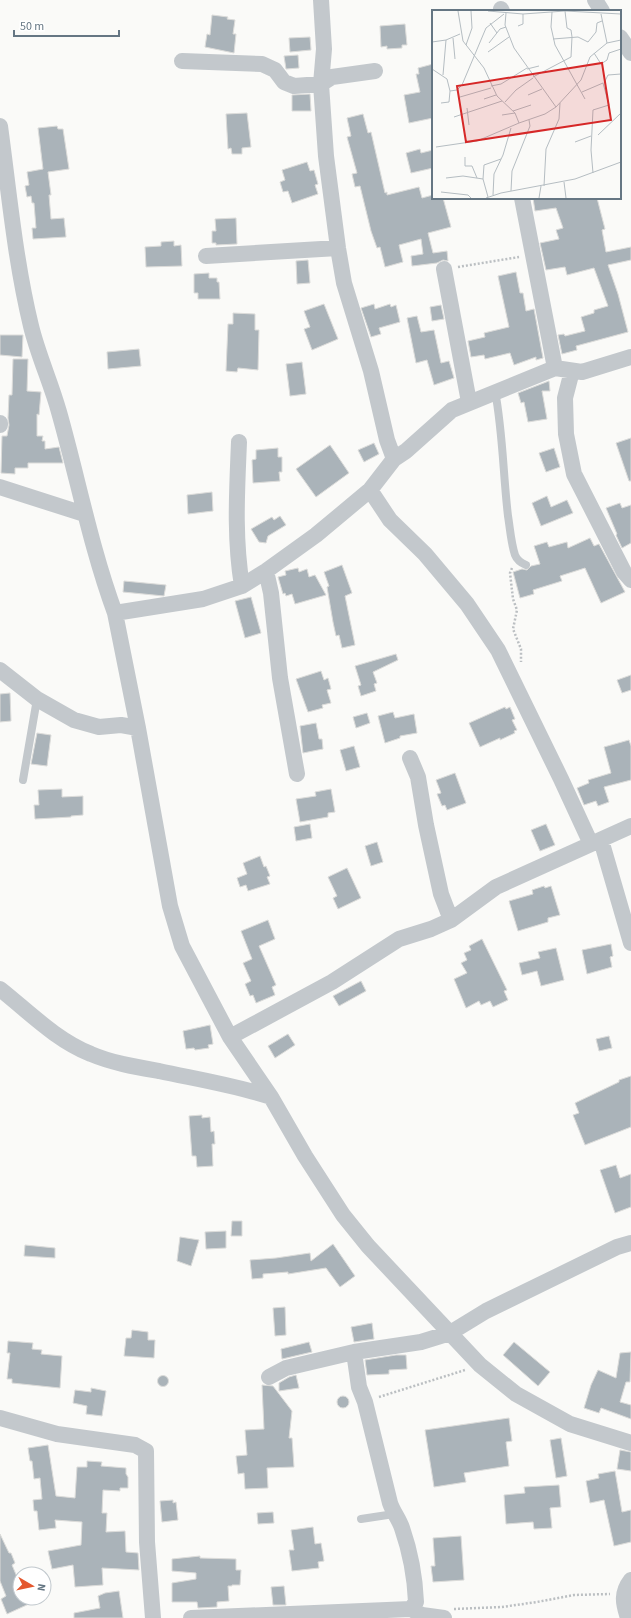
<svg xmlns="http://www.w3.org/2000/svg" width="631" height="1618" font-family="'Source Sans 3',sans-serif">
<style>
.building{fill:#aab3b9;stroke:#dcdcda}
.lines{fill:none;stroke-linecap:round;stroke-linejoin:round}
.path{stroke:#bbbfc2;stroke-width:2.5;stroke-dasharray:2 2;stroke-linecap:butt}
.lane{stroke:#c3c8cc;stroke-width:8}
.street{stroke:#c3c8cc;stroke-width:16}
.inset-road{fill:none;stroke:#b5bdc2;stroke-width:1}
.view{fill:#d62828;fill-opacity:0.15;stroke:#d62828;stroke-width:2}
.inset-edge{fill:none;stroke:#657683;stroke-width:2}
</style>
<rect width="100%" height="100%" fill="#fafaf8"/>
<!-- building -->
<path class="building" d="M212,15L228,17L227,19L235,20L233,34H236L234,53L205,47L207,34L210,35Z
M405,24L407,45H402V48L387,49V46L381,47L380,26Z
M310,37L311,50L290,52L289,38Z
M298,55L299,68L286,69L284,56Z
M433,64V118L409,123L404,95L420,92L416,74H419L418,68Z
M310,94L311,111H292V95Z
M247,113L251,147L242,148V154H232L231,148L228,149L226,114Z
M363,114L368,133L371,132L385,193L387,192V195L419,187L422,198L433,195V198H443L451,227L428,233L433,253L447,251L448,261L443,260L437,263L412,266L411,256L423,254L421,239L399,245L403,262L385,267L380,247L377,248L371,231L360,186L355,187L352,174L357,173L347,137L351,136L347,118Z
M57,126L58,129H63L69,169L48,172L51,195H49L51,219L64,218L66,237L33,239L32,228H36L34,203H32L31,196L27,197L25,186L29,185L27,172L43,169L38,128Z
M420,149L421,153L433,150V168L411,173L406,153Z
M307,162L310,171L314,170L318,184L315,185L318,194L292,203L288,191L283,192L280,182L285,180L282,170Z
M533,198H597L605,229L602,230L606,252L631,247V260L608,265L618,294L628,332L576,346L577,350L562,354L558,335L564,334L565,336L585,331L581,317L594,313V310L608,306L594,268L567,275L565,267L546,270L540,243L559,239L556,230L563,228L556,208L535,211Z
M236,218L237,244L216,245V243H212V231H216L215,219Z
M174,241V246L181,245L182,266L146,267L145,247L161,246V242Z
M308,260L310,283L297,284L296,261Z
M516,272L520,293H523L526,311L534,309L543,358L536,360V357L514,365L510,353L485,359L484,355L471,357L468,341L485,337L484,333L509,327L498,276Z
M209,273V278H217V282H219L220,299H198V293H194V274Z
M324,304L338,339L312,350L304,329L310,327L304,311Z
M374,304L375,309L390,304L391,307L396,305L400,322L379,328L381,334L371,337L361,308Z
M441,305L444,319L432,321L430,307Z
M233,313L255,314V330H259L258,370L238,368L237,372L226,371L228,324H233Z
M417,316L421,332L434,330L441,363L449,361L454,378L434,385L427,360L416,363L407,318Z
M0,335H23L22,357L0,355Z
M139,349L141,366L108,369L107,352Z
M13,359H28L27,391L41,392L39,415L37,414V436H43L42,441H45V449L59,447L63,463H28V468H15V474L1,473L2,436H7L9,425L8,418L9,395H12Z
M302,362L306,394L290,396L286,364Z
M549,381L550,391H542L547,419L528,422L524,402L521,403L518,393Z
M631,438V481H629L616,443Z
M374,443L379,454L364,462L358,450Z
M330,445L349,473L316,497L296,469Z
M278,448V457H282V472H279L280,481L253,483L252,460L256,459V450Z
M554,448L560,467L546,472L539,453Z
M212,492L213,511L188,514L187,495Z
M547,496L551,507L567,500L573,513L541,526L532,503Z
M620,503L622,508L631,505V543L622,548L616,535L617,534L606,508Z
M280,516L286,525L268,536L266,543L259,542L251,529L272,517L274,520Z
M590,538L594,546L599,544L625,592L601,603L585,568L560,576L562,581L533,590L534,594L520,598L513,572L522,569L527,570L531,566L540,564L534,546L547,542L549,547L567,542L568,548Z
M342,565L352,593L345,596L355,645L342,648L339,635L336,636L333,622L327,587L329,586L324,572Z
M298,568L299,572L307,569L309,577L315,575L326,595L295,604L292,594L286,596L285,593L283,594L278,577L286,575L285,571Z
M124,581L166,585L164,596L123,592Z
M251,597L261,633L245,638L235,601Z
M396,654L398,660L373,672L377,683L374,684L376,691L361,696L358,686L361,685L355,666Z
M321,671L324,680L328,678L331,689L327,690L331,703L322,705L323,708L308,712L296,679Z
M631,675V690L622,693L617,680Z
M10,693L11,721L0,722V694Z
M505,707L506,709L510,707L515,719L512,720L517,730L514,731L515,733L500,740V738L480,747L469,723Z
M393,712L395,718L414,714L417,733L400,736V738L385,743L378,716Z
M367,713L370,723L356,728L353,717Z
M316,723L319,739H322L323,749L303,753L300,726Z
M37,733L51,735L47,766L31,764Z
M629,740L631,746V780L604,787L609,802L598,806L596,801L584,805L577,788L589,783L588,780L611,773L604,747Z
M354,746L360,767L346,771L340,750Z
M455,773L466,803L447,810L445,805L442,806L437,794L441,793L436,780Z
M62,789V797L83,796V815L71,816V817L35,819L34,805H39L38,790Z
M331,789L335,812L328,813V817L300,822L296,799L316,796L315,792Z
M310,824L312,838L296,841L294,827Z
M546,824L555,845L540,851L531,830Z
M377,842L383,862L371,866L365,846Z
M260,856L264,867L266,866L270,876L267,877L270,884L248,891L246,885L240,887L237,878L247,874L243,863Z
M347,868L361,898L338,909L333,898L337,896L328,877Z
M544,886L545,888L551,886L560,915L548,918V922L518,931L509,901L533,894L532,890Z
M268,920L275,939L259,946L276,985L272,987L275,995L256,1003L253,995L250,996L245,984L251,981L243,963L252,959L241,931Z
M482,939L507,990L504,991L508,1000L493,1007L490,1001L481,1005L479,1001L466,1008L454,979L467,973L461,963L467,960L464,953L471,950L469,946Z
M611,944L613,956L610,957L612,967L587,974L582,950Z
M556,948L564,980L541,986L537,971L522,975L519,963L540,958L538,952Z
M361,981L366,991L339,1006L333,996Z
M210,1025L213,1044L208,1045L209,1048L195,1050L194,1048L186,1049L183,1031Z
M288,1034L295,1045L275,1058L268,1046Z
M609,1036L612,1048L599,1051L596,1039Z
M631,1076V1127L585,1145L573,1115L579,1113L575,1103L619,1082V1080Z
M202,1115V1118L210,1117L211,1132L214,1131L215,1144H212L213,1166L197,1167L196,1156H192L189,1116Z
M616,1165L620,1178L631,1174V1207L615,1213L600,1170Z
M232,1221H242V1236H231Z
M226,1231V1248L206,1249L205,1232Z
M180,1237L199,1240L191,1266L177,1261Z
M333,1244L355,1276L340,1287L326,1268L288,1274V1272L263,1274V1278L252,1279L250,1260L276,1258L310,1253L311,1261Z
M25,1245L55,1248V1258L24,1256Z
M285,1307L286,1335L275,1336L273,1308Z
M372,1323L374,1339L354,1342L351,1327Z
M132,1330L148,1332V1340H155L154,1358L124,1356L126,1338H131Z
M8,1341L33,1343L32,1349L42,1350L41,1354L62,1356L60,1388L12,1383V1379H7L10,1353H7Z
M309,1342L312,1352L282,1359L281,1349Z
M514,1342L550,1372L538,1386L503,1355Z
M631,1352L630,1382H626L620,1402L631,1405V1419L601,1408L599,1413L584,1408L591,1385L598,1370L616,1378L620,1353Z
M396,1355H406L407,1369L389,1370V1374L367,1375L365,1360Z
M296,1375L299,1388L279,1391V1383L289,1377Z
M157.5 1381a5.5 5.5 0 1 1 11 0a5.5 5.5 0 1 1-11 0Z
M262,1385L273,1386L292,1411L289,1438H292L294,1467L267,1468L268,1488L245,1489L244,1473L238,1474L236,1456L247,1455L245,1430L264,1429Z
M91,1388L106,1391L102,1416L86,1414L87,1406L73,1403L75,1390L91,1392Z
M337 1402a6 6 0 1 1 12 0a6 6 0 1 1-12 0Z
M509,1418L512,1441L506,1442L509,1466L464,1473L466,1482L434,1487L425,1430Z
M561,1438L567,1476L556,1478L550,1440Z
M48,1445L56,1496L75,1498L77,1467H87V1461L102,1462L101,1466L126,1468V1474L128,1477V1488H120V1491L103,1490L102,1513H107L106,1532L125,1531L126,1552L138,1553L139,1570L102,1568L103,1585L75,1587L73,1565L52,1569L48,1551L81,1545L82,1522L55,1520L56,1528L39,1530L37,1511H34L33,1500L42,1499L40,1478L34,1479L32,1461H30L28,1448Z
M620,1450L631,1452V1471L617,1469Z
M615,1471L622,1512L631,1510V1542L614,1546L604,1500L590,1503L586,1481L599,1478L598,1474Z
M559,1485L561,1507L550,1508L552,1528L534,1529L533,1522L506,1524L504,1495L525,1493L524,1487Z
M173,1500V1503L176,1502L178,1520L162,1522L160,1501Z
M273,1512L274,1523L258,1524L257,1513Z
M313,1527L315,1544L321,1543L324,1561L318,1562L319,1568L292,1571L289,1550H294L291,1530Z
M0,1534L9,1553H11L15,1563L12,1565L20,1584V1598H42L7,1614L1,1599L6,1596L0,1581Z
M461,1536L464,1580L433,1582L431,1566H435L433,1538Z
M200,1556V1558L236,1559V1570H241L240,1585H232V1586H228L229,1601L217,1602V1607L198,1608L197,1602H172V1583L196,1579V1573L172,1571V1559Z
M284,1586L286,1605H273L271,1587Z
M119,1591L123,1618H74V1613L100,1608L98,1596L105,1593Z"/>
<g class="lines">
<!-- path -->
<path class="path" d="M458,267L519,257
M512,568L510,573L513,599L517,610L513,629L521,649V662
M379,1397L465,1370
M454,1609L502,1607L537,1602L574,1595L610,1594"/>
<!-- lane -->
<path class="lane" d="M495,391C503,433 503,474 508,516C510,528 511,543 515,555C517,560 521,563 526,565
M23,780L37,699
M361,1519L394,1514"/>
<!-- street -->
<path class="street" d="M321,0L324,49L321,84L326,156L338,248L344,283L371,371L387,440L394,459
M595,0L602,11
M501,9L502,11
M620,37L631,53
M182,61L262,64L275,70L284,82L294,86L321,84L332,77L375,71
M0,126C9,192 15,260 31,326C38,355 51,383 59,412C78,479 91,548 115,613
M522,198L555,368
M206,256L338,248
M444,269L469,402
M631,357L582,372L555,368L452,410L406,451L394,459L370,490L316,535L266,571L242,586L203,599L115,613L138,728L170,906L182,946L230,1037L271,1097L305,1156L343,1215L368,1246L480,1365L516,1394L570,1424L631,1443
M572,371L565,398L566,434L574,474L624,572L631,580
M0,423V425
M239,442C237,491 234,537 242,586
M0,487L84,514
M370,490L390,520L425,554L467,604L498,650L561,779L591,844
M266,571L271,593L280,678L297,774
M0,670L37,699L74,720L99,727L121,725L138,728
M410,758L418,777L426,825L441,894L451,920
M601,840L631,943
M0,989C29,1012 56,1040 91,1054C112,1063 136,1067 159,1071C196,1079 234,1085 271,1097
M230,1037L332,982L399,939L431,929L451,920L496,887L631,826
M269,1377L286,1368L354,1352L421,1342L450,1333L486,1311L617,1247L631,1243
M0,1418L57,1434L135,1445L146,1451L147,1542L153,1618
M411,1609L422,1615L444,1618
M191,1618L411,1609L416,1602C415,1578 410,1551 402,1528C399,1519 393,1512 390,1503L365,1402L359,1387L354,1352
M628,1618C623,1603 621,1593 631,1580"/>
</g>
<!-- overview -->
<g transform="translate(432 10)">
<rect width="189" height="189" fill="#fafaf8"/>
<path class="inset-road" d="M26,1L31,31L52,58L65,86L83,103L87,113L113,104L124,97L149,70L158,47L175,33L189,30M56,1L91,4L133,1L189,4M120,2L119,17L123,35L153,89M74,3L73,15L82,38L124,97M169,4L175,33M58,13L65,23M86,16L91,14V4M21,28L23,49M121,29L146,27L156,32L164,22L165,13L170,11M0,32L14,30M57,33L68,19L74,17M34,35L40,18L39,1M56,42L77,27M162,43L169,54L175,50L177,43L189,39M0,59L15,69L18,81L25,80L30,75L54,18L72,4M95,59L107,56M11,65L14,30L28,24M101,67L139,47L140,27L139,20L135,18L133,1M172,73L176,65L189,64M59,76L69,74L95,58M150,82L171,73L177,95L161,100L159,140L161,163M96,85L110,79M28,87L59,78M52,89L64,85M73,92L84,80L101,68M9,93L17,92L18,81M35,98L37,115M81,101L99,95M70,105L83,103M22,107L70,91M166,125L189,103M143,132L159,126M4,137L45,131L87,113M33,147V156H40L45,168M14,168L31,166L51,169L56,187M51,169L52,155L69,149M132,172L134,188M112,176L114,139L127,109L128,93M79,181L80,161L98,116L97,110M9,182L36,185L39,188M61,185L62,164L71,145L79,118M54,188L69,183L143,169L189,152M107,188L109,176"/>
<path class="view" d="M170,53L179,110L34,132L25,76Z"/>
<rect width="189" height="189" class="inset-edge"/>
</g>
<!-- north arrow -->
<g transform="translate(32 1586) rotate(99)"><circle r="19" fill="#ffffff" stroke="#c1c8cd"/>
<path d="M0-3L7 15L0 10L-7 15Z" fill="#e4572e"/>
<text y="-6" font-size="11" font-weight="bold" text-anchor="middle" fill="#657683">N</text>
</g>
<!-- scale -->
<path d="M14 30v6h105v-6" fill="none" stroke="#657683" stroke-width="2"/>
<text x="20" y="30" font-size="12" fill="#657683" stroke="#ffffff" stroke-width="3" paint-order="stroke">50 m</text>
</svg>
